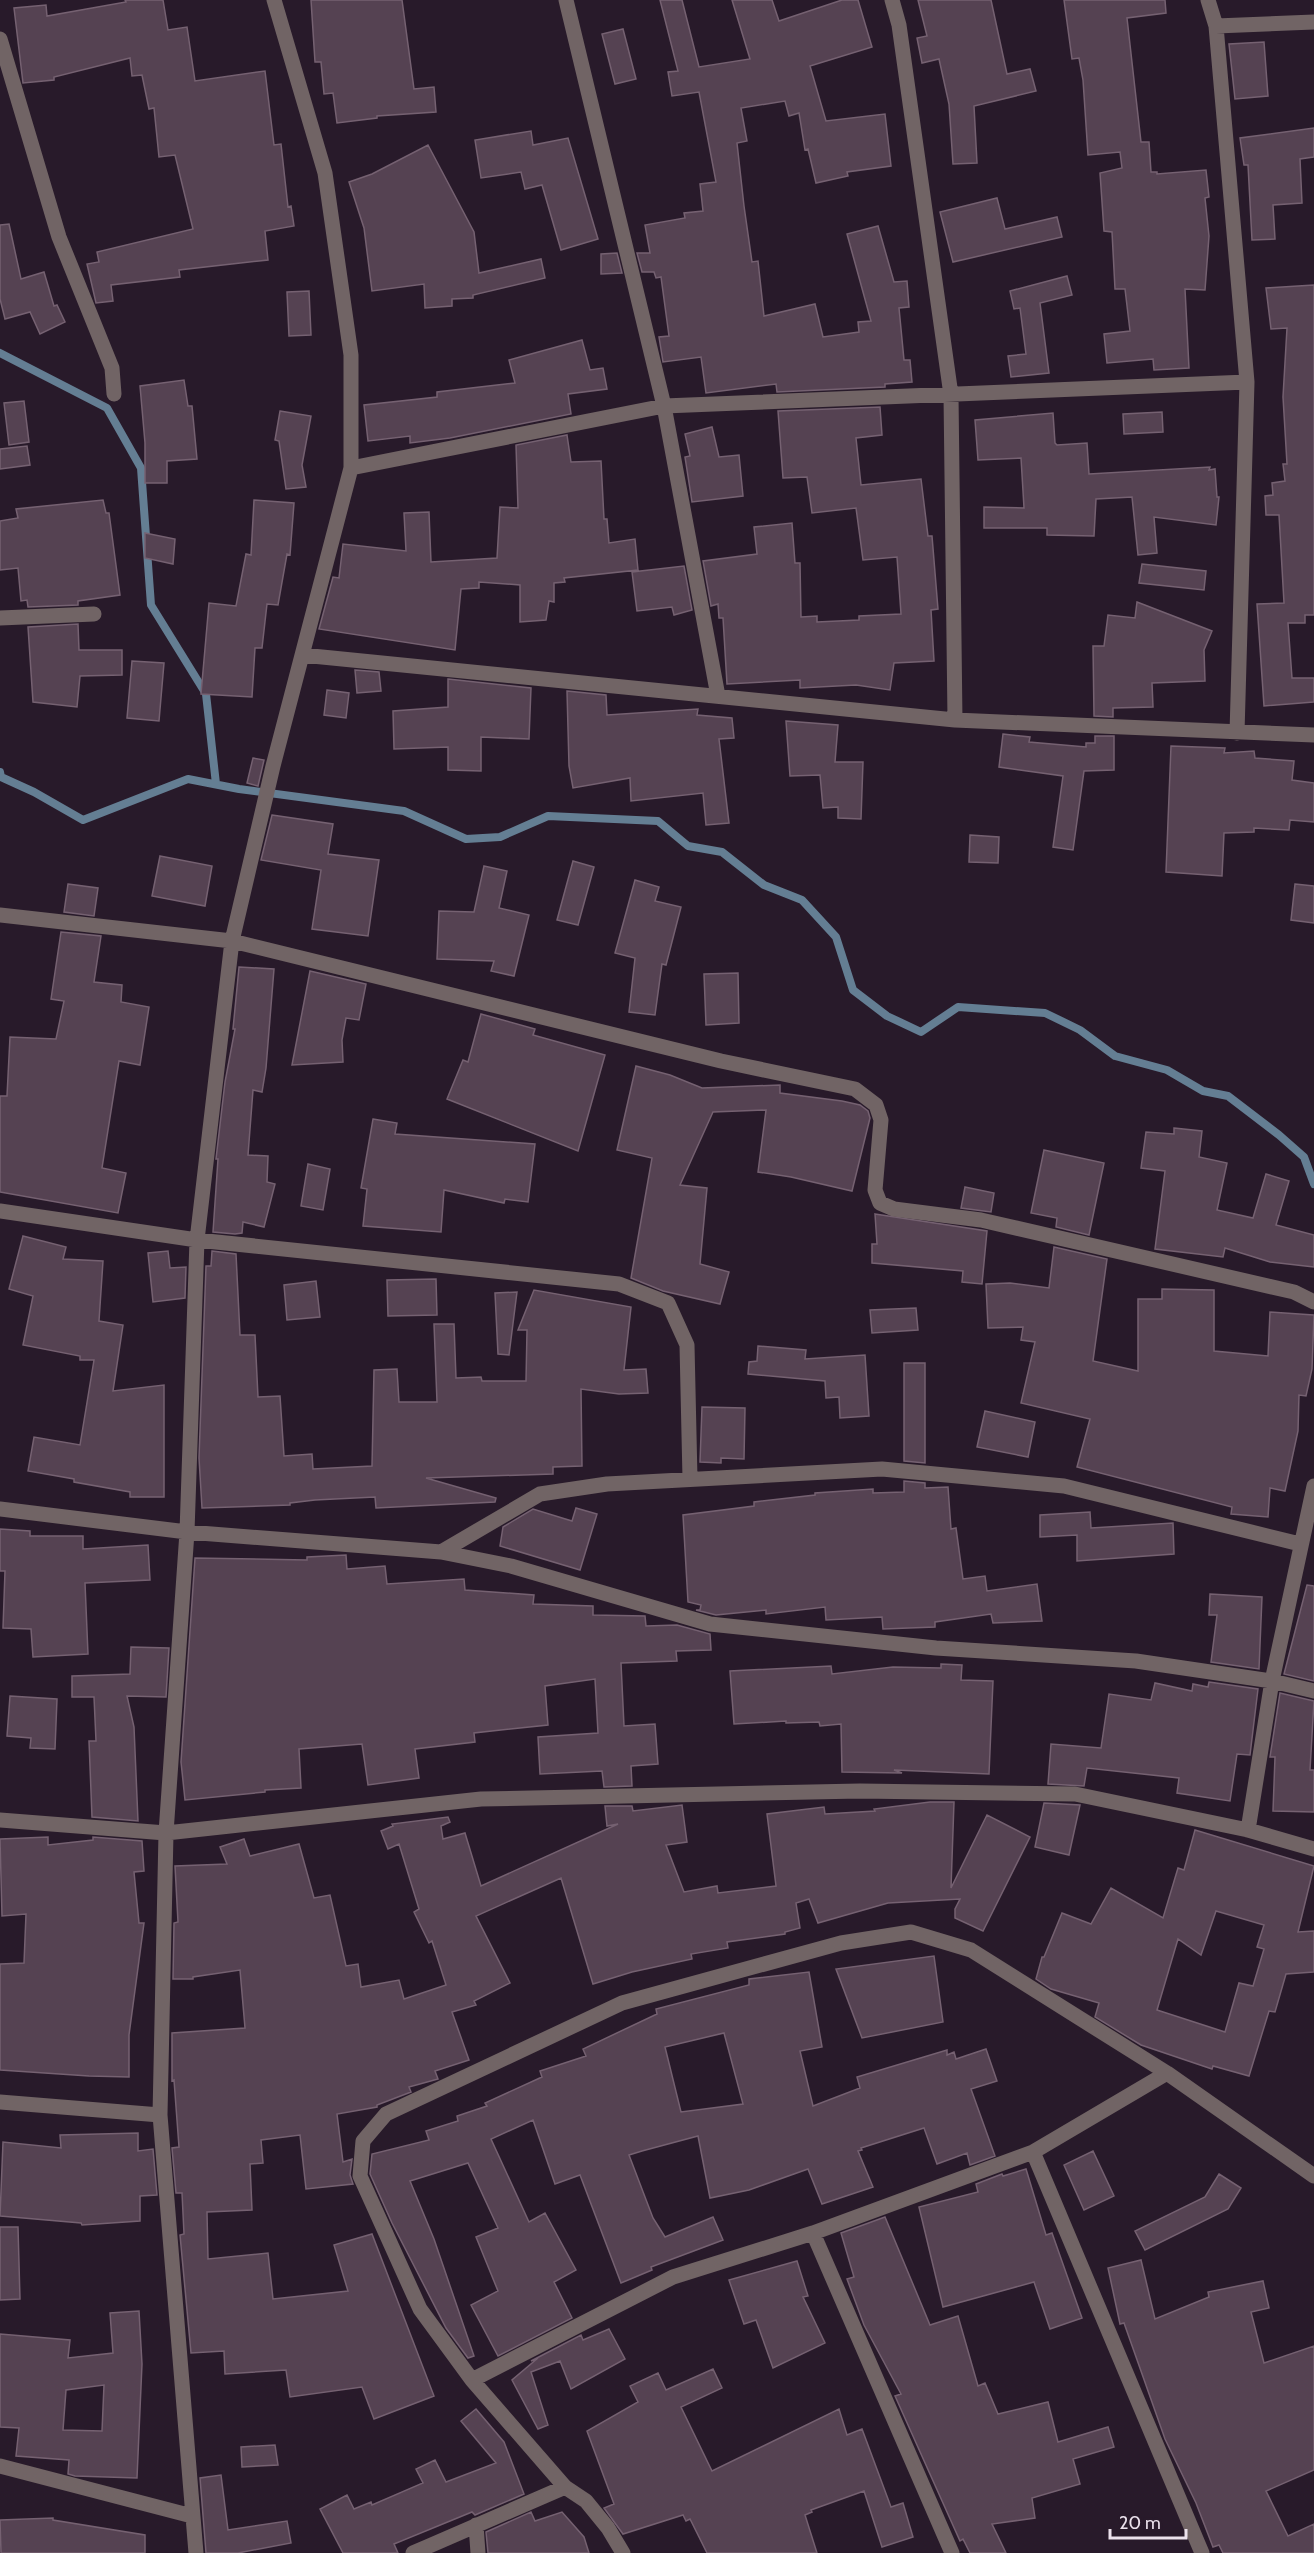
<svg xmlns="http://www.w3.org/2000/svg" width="1314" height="2553" font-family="Cabin,sans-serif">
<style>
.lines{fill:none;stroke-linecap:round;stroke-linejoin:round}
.stream{stroke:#647e93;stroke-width:8}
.building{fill:#554252;stroke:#756171;stroke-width:1.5;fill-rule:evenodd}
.minor{stroke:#716465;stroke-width:15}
</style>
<rect width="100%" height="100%" fill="#281a2a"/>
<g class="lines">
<!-- stream -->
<path class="stream" d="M0,353L107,408L141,468L151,605L206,694L216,784
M0,772L1,777L34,792L83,820L188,779L239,789L404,811L466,839L500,837L548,816L658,821L688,846L722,852L764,885L802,900L836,937L853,990L887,1016L921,1032L958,1007L1045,1013L1080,1030L1115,1056L1167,1070L1203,1091L1228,1096L1279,1135L1304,1157L1314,1184"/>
</g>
<!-- building -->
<path class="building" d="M125,0H163L168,30L187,27L195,81L265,71L274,145L281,144L288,207L291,206L294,226L265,231L268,260L179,270L180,277L111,285L113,301L96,303L87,264L99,262L97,252L193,229L175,155L159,157L154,108L149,109L142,75L132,76L130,58L54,77V80L23,83L14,8L46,5L47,16L126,2Z
M311,0H402L414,89L434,87L436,112L377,116V118L337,123L333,93L324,94L321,62H315Z
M660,0H682L699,67L750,59L732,0H772L779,21L842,0H858L872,47L810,66L826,121L885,114L891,166L847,172L848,176L816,183L808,149L805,150L799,113L789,116L785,101L741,108L747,141L737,143L744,206L752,262L758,261L764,316L815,304L823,337L859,332L858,322L871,321L847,234L878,226L894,282L907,281L909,307L899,308L904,360H910L912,382L885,384V387L777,392L776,384L706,393L701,357L663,362L659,337L669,336L661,277L656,278L654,272H642L637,253H650L645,225L685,218L684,213L703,211L700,184L716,182L699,92L672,96L668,72L678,71Z
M918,0H991L1007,74L1030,69L1036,91L974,106L977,163L953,164L949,104L939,59L922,63L917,38L927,36Z
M1064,0H1165L1166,13L1127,18L1141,142H1149L1151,172H1157V174L1206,170L1209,197L1205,198L1209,236L1205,290L1185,289L1189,368L1154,370L1153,359L1107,363L1104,334L1130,331L1125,289H1115L1112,232L1104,231L1100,173L1122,168L1120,152L1088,155L1083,80L1079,58L1072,59Z
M623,29L636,79L615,84L602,34Z
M1264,42L1268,96L1235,99L1229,44Z
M1314,128V157L1300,159L1302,203L1273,205L1275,239L1252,240L1248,165H1244L1240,138Z
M531,131L533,145L568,138L598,239L561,250L542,185L525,189L521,172L481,178L475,140Z
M428,145L474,232L479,273L541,259L545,278L473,295V298L452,299V306L425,308L424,284L372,291L364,228L349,182L372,174Z
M997,198L1005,229L1057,217L1062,237L953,262L940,212Z
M9,224L21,279L44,272L54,306L57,305L65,322L40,334L30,312L5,319L0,299V225Z
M617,253L622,273L601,274V254Z
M1067,276L1072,295L1040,303L1049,373L1011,377L1008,356L1026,354L1020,308L1014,309L1010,291Z
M1314,285V615H1305V623H1288L1292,678H1314V702L1264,706L1257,604L1284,603L1279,515H1266L1265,496L1273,495L1272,483L1285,481L1283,464H1287L1283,397L1287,328L1271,329L1266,288Z
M309,291L311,335L289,336L287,292Z
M582,340L590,370L603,368L607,389L568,394L571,414L450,438L410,443V436L368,441L364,405L437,397V392L515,383L509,360Z
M184,380L188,406H192L197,459L167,461V483H145V443L140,386Z
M24,401L29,442L9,445L4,403Z
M880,407L882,435L856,438L861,485L921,479L928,536H932L938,609L931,610L934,661L894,663L890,690L856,685L800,688V680L727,684L723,618H719L718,604L711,606L703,561L757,554L754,527L792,523L795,563H800L801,617L817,616V622L859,620V616L901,614L897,557L863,560L856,508L812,513L807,477L783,478L778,411Z
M280,411L311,416L302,465L306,487L286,489L279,441L275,440Z
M1162,412L1163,432L1124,434L1123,414Z
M1053,413L1055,443L1057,445L1087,443L1089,474L1210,467L1209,470L1215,469L1217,497H1219L1216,525L1154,517L1157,553L1138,555L1132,497L1096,499L1094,536L1047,535V528H984V507L1024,508L1021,458L978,460L975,420Z
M712,427L719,457L739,455L743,496L692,502L685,457L690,456L685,434Z
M567,435L571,462L601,461L604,519H607L609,543L635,539L638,570L564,578L565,582L554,583V602L549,601L546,620L520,622V585L479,582V588L461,589L455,650L319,629L333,577L339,578L343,544L406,551L404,513L429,512L431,562L497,558L500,507L518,508L516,445Z
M27,446L30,465L0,469V449Z
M103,500L106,513H109L120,595L78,601V605L28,607L27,600L21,601L18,568L0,570V521L18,518L16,509Z
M254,500L294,503L290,555L287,554L278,605L267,604L262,648H255L252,697L201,694L209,603L236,606L246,554L251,555Z
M145,533L175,539L173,564L145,558Z
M1142,564L1206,571L1204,590L1139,583Z
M684,566L692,610L674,615L672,607L637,611L632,572Z
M1137,602L1212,631L1204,650L1205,681L1152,683L1153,707L1113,708V717L1094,716L1093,646H1104L1108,615L1135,618Z
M78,624L79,650H122V675L80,676L77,707L33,702L28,627Z
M132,661L164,663L159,721L127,718Z
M355,670L379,672L381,691L357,693Z
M448,679L531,688L529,739L481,737V771L448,770V747L394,749L393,711L448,707Z
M327,690L349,693L346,718L324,715Z
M567,691L606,695L607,715L698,709L697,715L732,718L734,738L719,739L729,823L706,825L703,793L631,801L630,778L573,788L569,766Z
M786,721L838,725L835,762H863L861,819L838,818V807L823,808L820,775L790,776Z
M1003,734L1030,737L1029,742L1086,747V743H1095V736H1114V770L1084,771L1073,850L1053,847L1063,776L999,767Z
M1171,746L1225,748L1224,753L1254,751L1255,758L1294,761L1292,780L1314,783V822L1290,820L1289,830L1254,828V832L1224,833L1222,876L1166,872Z
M253,758L264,760L258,786L247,783Z
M272,815L333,824L328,854L379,860L368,936L312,929L321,870L261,860Z
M970,835L999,837L998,863L969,862Z
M160,856L212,866L205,906L152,896Z
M573,861L594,867L578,925L557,920Z
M484,866L507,871L499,908L529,915L514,976L491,971L494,961L437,959L439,911L474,912Z
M635,880L659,887L655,901L681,907L666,965L662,964L655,1015L629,1012L635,958L615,953Z
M68,884L98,888L94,916L64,912Z
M1295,884L1314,886V923L1291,920Z
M61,932L101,936L94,982L122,985L121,1002L149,1007L140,1065L119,1061L102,1168L126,1173L118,1213L0,1192V1096H7L10,1037L56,1039L64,1001L51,999Z
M239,967L274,969L266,1068L262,1092L253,1090L248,1155L268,1156L267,1182L275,1184L264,1227L243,1222L242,1233L235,1234L213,1232L218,1159H216L225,1082L235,1029H233Z
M310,971L366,984L359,1020L346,1018L342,1040L343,1062L292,1065Z
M738,973L739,1023L706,1025L704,974Z
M481,1014L535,1029L533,1035L605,1055L578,1151L447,1099L463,1060L468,1062Z
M636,1066L670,1075L702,1088L780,1085V1093L842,1101L860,1105L868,1111L870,1118L852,1191L791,1177L758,1172L766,1110L713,1112L680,1185L707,1188L700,1264L729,1272L720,1304L663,1291L631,1278L652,1158L617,1150Z
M373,1119L397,1123L395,1134L535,1144L528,1202L505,1199L504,1203L444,1190L441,1232L363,1226L367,1189L361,1188Z
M1174,1128L1202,1131L1199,1157L1227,1163L1217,1210L1253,1218L1266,1174L1289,1181L1276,1225L1314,1235V1267L1270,1262L1225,1248L1223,1257L1155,1249L1165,1171L1141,1168L1146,1132L1174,1134Z
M1044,1150L1104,1163L1089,1235L1056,1227L1057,1218L1031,1213Z
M308,1164L330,1169L323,1210L301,1206Z
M965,1187L994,1193L991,1212L961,1208Z
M875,1214L987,1231L982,1284L962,1282L963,1271L872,1263V1244H877Z
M23,1236L66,1247L63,1259L103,1261L99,1321L123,1325L113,1391L164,1385V1497H130V1492L74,1482V1479L28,1471L34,1437L80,1445L94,1360H80V1356L23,1345L33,1296L9,1289Z
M1054,1247L1107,1259L1093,1361L1138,1371V1299H1162V1289L1214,1290V1351L1268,1356L1270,1312L1314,1315L1312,1369L1306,1396L1299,1395L1298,1431L1285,1491L1270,1488L1268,1517L1231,1514L1232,1507L1077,1467L1090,1419L1021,1403L1035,1342L1021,1340L1023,1327L988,1328L986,1284L1010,1283L1049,1288Z
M168,1251L170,1268L186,1267L185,1298L153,1302L148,1253Z
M212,1251L236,1254L240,1335H255L258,1397L280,1396L284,1456L312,1454L313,1469L372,1466L374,1370L397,1369L399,1402H437L434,1324H454L456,1378L481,1377L482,1381H526L527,1330H518L534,1290L631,1307L624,1370L646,1369L648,1393L619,1394L581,1389L582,1466L553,1467V1474L426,1478L496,1498L495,1502L376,1508L375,1497L315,1500L290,1503V1505L202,1508L199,1458L206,1266H211Z
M436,1279L437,1315L388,1316L387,1280Z
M316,1281L320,1317L287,1320L284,1285Z
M517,1292L509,1355L498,1354L495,1293Z
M916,1308L918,1330L872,1333L870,1310Z
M758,1346L806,1350L805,1359L865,1355L869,1416L840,1418L839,1397L826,1398L825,1381L748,1374L749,1362L757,1361Z
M904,1363H925V1463L904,1461Z
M702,1407L745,1408L744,1459L721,1458V1463L700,1462Z
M985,1411L1035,1422L1028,1457L977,1447Z
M904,1481L925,1483V1488L948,1487L951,1529L956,1528L963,1579L985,1576L987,1591L1037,1584L1042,1621L993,1623L991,1614L935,1622V1627L883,1629L882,1617L826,1620L825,1607L766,1614V1610L716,1615L696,1610H700L701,1605L688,1602L683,1515L754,1506V1502L815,1495V1493L873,1489V1493L904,1492Z
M576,1508L597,1514L580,1570L500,1546L503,1527L533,1509L572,1521Z
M1090,1512L1091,1528L1173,1523L1174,1554L1077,1561V1535L1040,1537V1515Z
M0,1529L30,1531V1536H83V1549L148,1545L150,1580L85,1583L88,1654L33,1657L31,1629L3,1628L5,1571H0Z
M346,1555L347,1569L385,1566L387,1584L464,1579L465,1590L534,1595L533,1604L593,1606V1615L645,1616L646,1626L677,1625L710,1634L711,1650L676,1651L677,1661L621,1663L624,1726L655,1724L658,1764L631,1766L632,1786L604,1787L602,1771L540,1774L538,1737L598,1733L595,1679L545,1686L548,1725L474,1733L475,1742L415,1749L419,1778L368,1785L362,1744L299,1749L301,1788L265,1790V1792L185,1800L181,1762L195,1558L307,1560V1557Z
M1307,1585L1314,1586V1681L1284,1674Z
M1210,1594L1262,1597L1259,1669L1211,1662L1217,1615H1209Z
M131,1647L169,1648L166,1697L127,1696L134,1727L138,1821L92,1817L89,1741H96L94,1697H72V1676L130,1674Z
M941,1664L962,1665L961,1680L993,1681L989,1774L894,1770L902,1773L842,1772L841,1724L820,1726L819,1722L786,1723V1721L734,1724L730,1671L831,1666L832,1674L893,1667L941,1668Z
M1209,1682L1258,1689L1250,1755L1237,1754L1230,1801L1177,1793L1179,1778L1087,1768L1084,1786L1048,1784L1051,1744L1101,1748L1109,1694L1151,1700L1155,1683L1192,1691L1193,1684L1208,1687Z
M1280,1693L1314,1701L1310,1770H1314V1812L1273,1811L1275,1757H1270Z
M10,1696L57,1699L55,1749L30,1748L31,1738L7,1736Z
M930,1802H954L951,1888L987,1815L1030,1837L983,1931L955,1918V1909L960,1899L888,1903L818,1923L809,1899L796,1903L800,1928L785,1932V1934L727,1942L728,1948L691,1954L692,1959L632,1972L593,1984L561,1878L476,1916L510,1983L474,2001L476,2005L452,2012L469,2060L435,2071L438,2079L409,2087L411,2092L377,2105V2107L337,2114L343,2162L352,2159L350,2175L353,2184L306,2189L300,2135L261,2140L263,2163L250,2164L252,2210L207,2212L208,2259L268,2253L273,2299L348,2291L334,2245L372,2234L434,2396L374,2419L362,2387L290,2397L286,2370L225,2374L224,2351L191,2353L180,2235L184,2234L182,2193H176L172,2148L179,2147L174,2080L172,2081V2033L245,2028L240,1970L193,1977V1979H173L174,1923L178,1922L175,1866L227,1864L220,1847L244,1839L250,1856L299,1844L314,1898L330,1895L346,1966L358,1964L361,1987L399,1980L404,1999L446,1985L432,1941L429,1943L414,1912L419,1909L399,1844L388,1849L381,1831L393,1826L392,1824L448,1817L450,1822L441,1826L443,1839L465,1833L481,1886L618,1824L607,1826L605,1806H632L633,1811L682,1805L687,1842L666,1845L684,1892L717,1886L718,1893L776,1886L767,1814L824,1807L825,1814L875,1811L874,1809Z
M1044,1803L1080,1805L1069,1855L1035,1847Z
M1195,1830L1314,1866L1298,1932L1314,1931V1972L1286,1974L1275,2012L1269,2011L1249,2076L1213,2066L1212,2069L1141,2045L1095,2017L1099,2003L1051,1989L1036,1979L1042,1957H1044L1062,1913L1091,1924L1111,1888L1163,1918L1178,1868L1184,1870ZM1216,1911L1264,1925L1257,1947L1264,1949L1253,1986L1239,1983L1225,2032L1157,2010L1178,1939L1201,1955Z
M48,1837V1845L93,1840V1837L142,1841L144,1871L134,1872L139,1923H144L129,2035V2077L89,2076L0,2070V1964L24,1963L26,1914L2,1916L0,1839Z
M934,1956L943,2022L862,2038L836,1969Z
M809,1972L822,2047L800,2051L813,2106L860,2088L857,2077L947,2050V2055L954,2052L956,2059L986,2049L997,2081L971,2089L995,2156L970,2165L967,2153L937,2164L924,2128L861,2148L862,2150L858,2151L873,2187L822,2204L808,2169L749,2190L710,2198L698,2136L642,2151L629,2155L653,2218L665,2237L713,2217L723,2240L651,2267L652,2270L621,2283L580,2175L555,2184L533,2120L491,2139L529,2222L545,2213L576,2270L554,2282L572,2318L498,2356L471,2305L498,2291L476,2237L498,2228L468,2163L410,2181L434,2239L474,2356L468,2358L446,2328L392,2223L370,2174L372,2154L429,2140L426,2131L458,2121L457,2116L487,2106L485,2103L542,2077L540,2071L586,2056L583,2049L657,2014L656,2009L749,1985V1979ZM724,2033L743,2104L681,2112L665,2047Z
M138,2133V2151L153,2149L157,2195L140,2196V2221L82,2225L81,2223L0,2216L3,2142L61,2148L60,2135Z
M1093,2151L1114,2196L1084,2210L1064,2165Z
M1026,2169L1046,2235L1052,2233L1082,2318L1050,2329L1034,2282L943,2307L919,2207L978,2192L976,2184L1002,2174L1003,2176Z
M1219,2174L1241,2188L1228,2209L1145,2250L1135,2231L1205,2197Z
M885,2217L930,2325L958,2316L978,2386L985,2383L998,2414L1048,2402L1058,2442L1108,2427L1114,2447L1073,2459L1080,2484L1032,2498L1035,2518L992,2524L1006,2553H970L963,2539L960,2541L895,2396L901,2394L864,2325L847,2279L854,2277L841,2233Z
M0,2227H18L20,2299L0,2300Z
M1141,2260L1155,2319L1209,2297L1208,2292L1263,2281L1269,2308L1251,2312L1264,2363L1314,2346V2470L1266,2491L1288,2536L1314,2524V2553H1223L1219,2545L1213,2547L1196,2503L1165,2439L1124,2323L1120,2324L1108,2268Z
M797,2261L808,2296L803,2297L825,2343L773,2368L756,2320L744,2324L729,2280Z
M139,2311L142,2364L137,2478L75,2476L68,2474L69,2460L16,2456L19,2428L0,2427V2334L70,2340L68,2358L113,2353L110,2313ZM104,2385L102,2431L63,2430L66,2390Z
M609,2329L625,2359L571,2389L560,2361L531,2372L548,2425L538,2429L512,2380L538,2358L531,2361L581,2335L583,2340Z
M713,2369L722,2388L681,2407L712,2471L839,2409L847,2435L862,2429L891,2507L903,2503L913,2537L882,2547L864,2491L811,2510L812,2512L805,2515L817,2553H707L690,2519L686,2521L683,2515L623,2534L604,2508L614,2504L587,2431L638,2402L630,2386L658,2373L666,2390Z
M476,2409L504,2442L524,2494L475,2515L472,2512L394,2544L398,2553H343L320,2509L347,2495L354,2509L371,2502L372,2505L423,2483L416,2469L435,2460L446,2482L496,2463L461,2421Z
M275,2445L278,2465L242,2467L241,2447Z
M221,2475L228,2530L287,2521L291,2543L238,2553H206L200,2478Z
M531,2512L535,2521L562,2512L584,2537L589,2553H488L486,2532Z
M53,2518V2520L145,2535V2553H1L0,2520Z"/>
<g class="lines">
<!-- minor -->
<path class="minor" d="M566,0L664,406L718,696
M892,0L899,25L951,395L955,720
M1208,0L1216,26L1247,382L1237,733
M1216,26L1314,22
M0,39L59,237L112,368L114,394
M351,468L664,406L1247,382
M0,618L94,614
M302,655L955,720L1314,735
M0,915L232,941L721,1061L855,1089L876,1105L881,1120L875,1190L880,1203L894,1209L981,1220L1294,1292L1314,1302
M0,1211L197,1240L619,1284L668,1303L687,1345L690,1479
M0,1509L187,1532L441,1552L511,1566L710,1624L936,1648L1136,1661L1272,1681L1314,1691
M441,1552L540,1494L607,1484L882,1469L1064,1486L1300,1544
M0,1820L166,1833L481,1799L860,1791L1075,1794L1248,1830L1314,1849
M1248,1830L1272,1681L1314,1486
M0,2102L160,2115
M1033,2152L1202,2553
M813,2233L952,2553
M472,2380L673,2277L813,2233L1033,2152L1167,2073
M0,2466L192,2516
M476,2525L478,2553
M196,2553L160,2115L166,1833L187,1532L197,1240L232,941L273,766L351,468V355L325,173L274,0
M413,2553L565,2487
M623,2553L608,2528L586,2501L565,2487L472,2380L420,2309L360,2176L363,2141L386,2114L622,2003L841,1943L911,1932L971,1950L1167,2073L1314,2176"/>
</g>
<!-- scale -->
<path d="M1110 2529v9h76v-9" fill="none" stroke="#ebe1ec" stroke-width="3"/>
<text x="1119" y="2529" font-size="18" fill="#ebe1ec" stroke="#281a2a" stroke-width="4.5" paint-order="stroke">20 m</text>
</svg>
